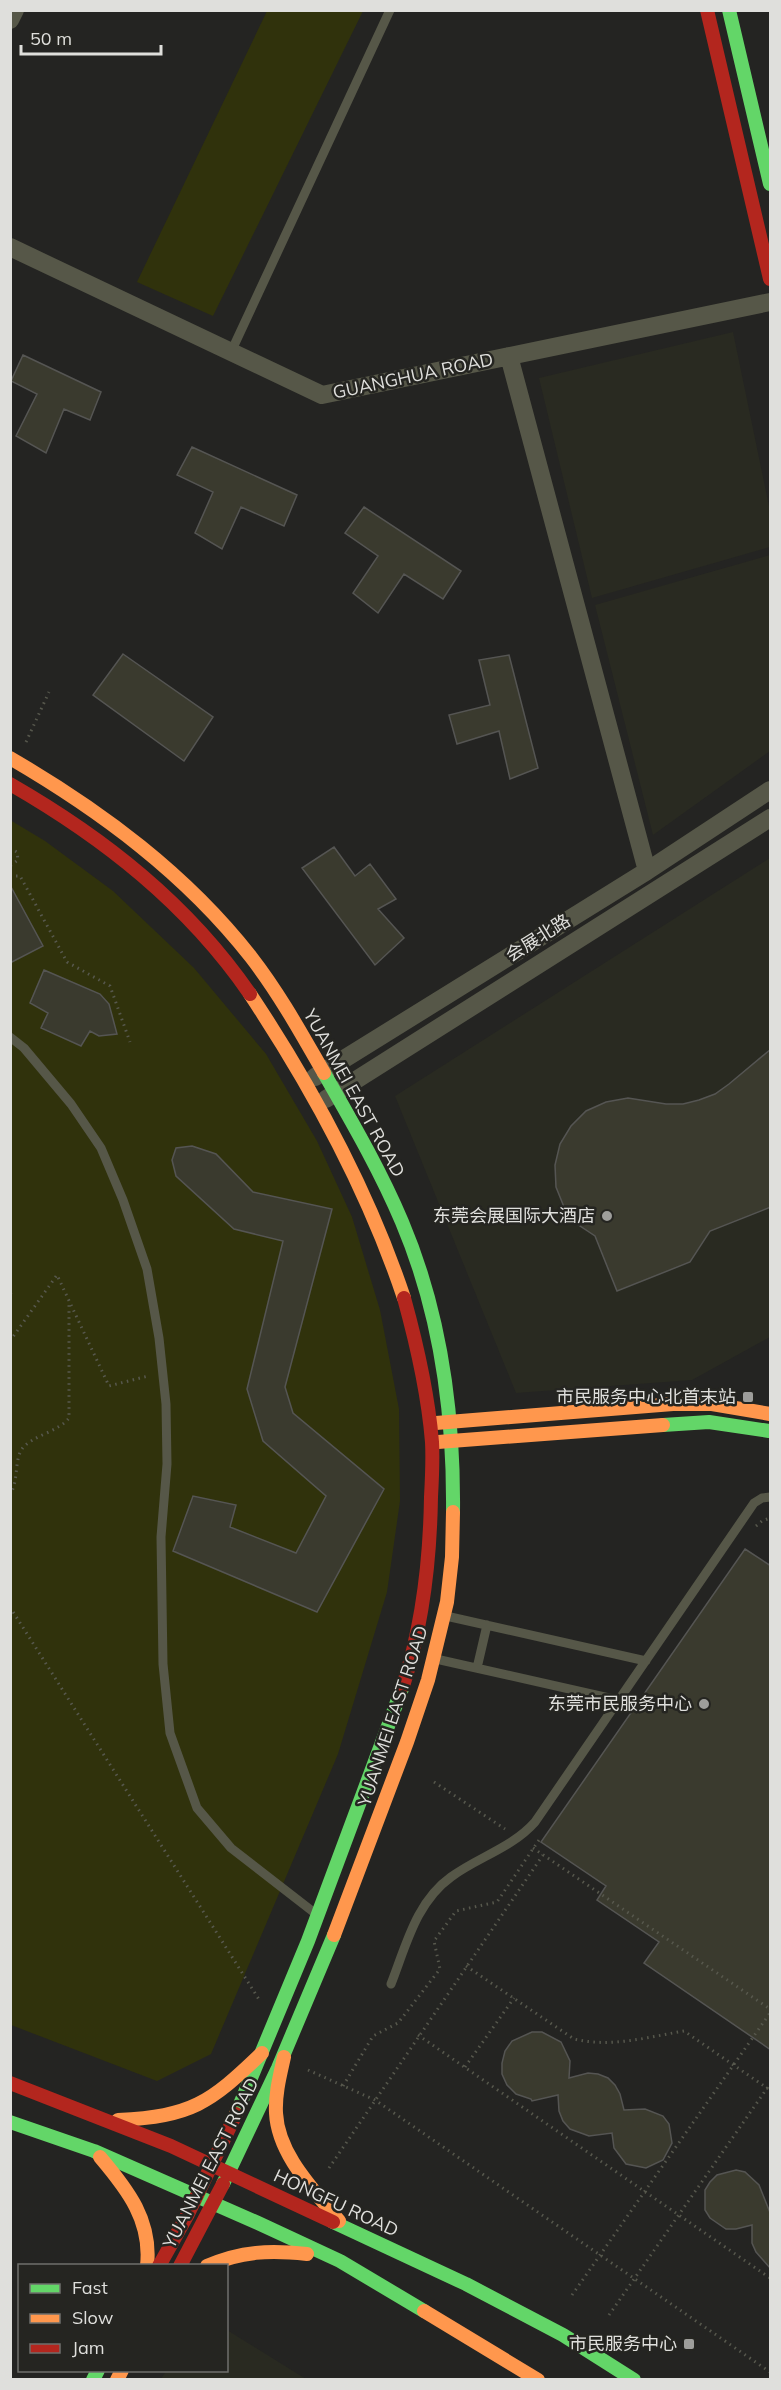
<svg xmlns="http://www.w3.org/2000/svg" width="781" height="2390" font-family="Mulish,'Noto Sans SC',sans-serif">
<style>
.built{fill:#292a21}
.green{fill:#30320c}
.building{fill:#3a3a2e;stroke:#555553;stroke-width:1.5}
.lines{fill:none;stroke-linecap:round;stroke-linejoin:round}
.path{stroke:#57584d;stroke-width:3;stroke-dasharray:1.5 4.5;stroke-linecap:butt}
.lane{stroke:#565748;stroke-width:9}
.street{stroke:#565748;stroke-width:18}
.fast{stroke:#63d668;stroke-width:14}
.slow{stroke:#ff974d;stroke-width:14}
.jam{stroke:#b3261e;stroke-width:14}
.poi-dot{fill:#9e9e9b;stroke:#252521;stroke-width:2}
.labels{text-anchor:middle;stroke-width:5;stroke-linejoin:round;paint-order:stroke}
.street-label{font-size:18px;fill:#dfdfdc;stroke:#252521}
.poi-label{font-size:18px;fill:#dfdfdc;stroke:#252521;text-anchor:end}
</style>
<rect width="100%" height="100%" fill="#242422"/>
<!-- built -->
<path class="built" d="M733,332L770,511V547L592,598L539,378Z
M770,555V751L653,835L595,605Z
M770,858V1337L692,1380L516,1393L395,1096Z
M227,2330L306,2379H161L166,2371L226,2370Z"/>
<!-- green -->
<path class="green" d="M267,11H363L213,316L137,282Z
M10,820L45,841L113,891L194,968L266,1054L317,1141L352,1217L380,1310L399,1409L400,1501L387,1592L338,1754L211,2054L157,2081L11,2025Z"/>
<!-- building -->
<path class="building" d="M23,355L101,392L90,420L64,409L46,453L16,436L37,394L11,381Z
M192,447L297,495L284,526L241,507L222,549L195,533L213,492L177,475Z
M364,507L461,571L443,599L404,574L378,613L353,593L378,556L345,533Z
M123,654L213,717L184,761L93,695Z
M509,655L538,768L510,779L499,731L457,744L449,715L490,705L479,660Z
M334,847L355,876L370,864L396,899L378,909L404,938L375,965L302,868Z
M10,885L43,946L10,963Z
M44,970L100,994L109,1004L117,1034L99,1036L90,1031L81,1046L41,1028L48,1013L30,1003Z
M771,1049V1207L710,1231L690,1262L617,1291L595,1236L577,1224L564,1207L556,1187L555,1165L560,1144L571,1126L586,1111L606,1102L628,1098L666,1104H683L699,1100L715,1094L729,1084Z
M192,1146L216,1154L253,1192L332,1209L285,1387L293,1413L384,1489L317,1612L173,1551L193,1496L236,1505L230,1527L296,1553L326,1496L263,1441L247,1389L283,1241L234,1229L176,1176L172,1160L176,1148Z
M745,1549L771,1566V2050L644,1963L659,1942L597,1900L606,1886L541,1842Z
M532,2032H542L561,2042L570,2061L569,2078L588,2073L598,2074L608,2078L615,2085L620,2094L624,2110L645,2109L663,2116L669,2124L672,2143L663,2160L646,2168L626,2164L614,2148L612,2133L589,2136L570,2129L563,2121L559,2111L558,2095L532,2101L531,2099L516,2094L507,2085L502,2074V2063L505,2051L512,2041Z
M736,2170L745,2172L759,2185L771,2215V2269L756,2252L752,2243V2225L736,2229H726L710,2218L705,2210V2190L710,2182L717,2175Z"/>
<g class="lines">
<!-- path -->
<path class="path" d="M26,742L49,692
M10,848L17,852L18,860L10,866
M10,876H20L67,962L110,986L130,1042
M10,1289H12L10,1296
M10,1341L57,1275L109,1386L148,1376
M10,1495C19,1480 14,1461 22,1449C31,1436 60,1431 69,1418V1304
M756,1526L762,1521L770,1518
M10,1607L260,2001
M434,1782L505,1829
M533,1848L770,2009
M466,1966L574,2039C611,2048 648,2037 684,2031L770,2090
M418,2035L770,2278
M465,2067L514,1998
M308,2070L375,2100L770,2372
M343,2086L373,2036L398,2023L440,1969L434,1941L456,1911L497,1902L541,1837
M329,2168L543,1855
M572,2295L770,2013
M609,2315L770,2084"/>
<!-- lane -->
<path class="lane" d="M231,352L390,10
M10,1037L24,1048L71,1104L101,1148L123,1200L147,1269L159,1338L166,1404L167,1464L161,1537L163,1664L170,1733L197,1808L231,1848L316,1914
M446,1616L646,1661
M436,1659L618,1700
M477,1668L487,1625
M391,1984C406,1946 416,1902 451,1877C478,1857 512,1848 535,1822L754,1503L762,1498L770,1497"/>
<!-- street -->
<path class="street" d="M10,20L15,10
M10,247L322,395L770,302
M509,356L647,871
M315,1077L647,871L770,790
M326,1099L770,818"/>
<!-- fast -->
<path class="fast" d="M729,10L770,184
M324,1073C352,1122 380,1170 402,1222C441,1314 454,1413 453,1512
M663,1425L709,1422L769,1431
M236,2114L308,1941L403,1686
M10,2122L94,2151L258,2223L340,2261L424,2311
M223,2184L278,2068L334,1935
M333,2222L466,2284L563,2335L634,2380
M93,2380L98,2370"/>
<!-- slow -->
<path class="slow" d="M10,758C101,811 186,874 251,957C279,993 301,1033 324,1073
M250,994C313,1089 368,1190 404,1298
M436,1423L673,1404H712L770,1414
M438,1442L663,1425
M334,1935L407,1742L428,1680L447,1602L452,1557L453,1512
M284,2057C280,2075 275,2094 276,2113C278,2155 314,2190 339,2221
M118,2120C192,2116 209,2104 262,2053
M100,2157C128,2190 152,2221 147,2266
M207,2266C241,2251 270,2250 307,2254
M424,2311L538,2380
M117,2380L122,2370"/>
<!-- jam -->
<path class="jam" d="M707,10L770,279
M10,784C104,838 188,904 250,994
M403,1686C423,1624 430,1562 431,1497C432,1479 433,1460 432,1442C428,1393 417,1345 404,1298
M10,2083L171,2146L333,2222
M159,2266L188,2214L236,2114
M180,2266L223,2184"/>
</g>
<!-- markers -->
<g class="poi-dot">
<circle cx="607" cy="1216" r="6"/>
<rect x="742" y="1391" width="12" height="12" rx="3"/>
<circle cx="704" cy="1704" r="6"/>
<rect x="683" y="2338" width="12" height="12" rx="3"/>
</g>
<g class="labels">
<!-- street labels -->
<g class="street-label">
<text transform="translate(413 376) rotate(-12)" y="6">GUANGHUA ROAD</text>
<text transform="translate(538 938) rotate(-32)" y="6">会展北路</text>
<text transform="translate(354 1093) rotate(61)" y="6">YUANMEI EAST ROAD</text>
<text transform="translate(393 1716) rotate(-72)" y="6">YUANMEI EAST ROAD</text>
<text transform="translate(211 2163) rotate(-63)" y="6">YUANMEI EAST ROAD</text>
<text transform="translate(336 2203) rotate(25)" y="6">HONGFU ROAD</text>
</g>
<!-- poi labels -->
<g class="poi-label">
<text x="595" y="1222">东莞会展国际大酒店</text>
<text x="736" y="1403">市民服务中心北首末站</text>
<text x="692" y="1710">东莞市民服务中心</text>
<text x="677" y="2350">市民服务中心</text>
</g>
</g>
<!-- border -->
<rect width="781" height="2390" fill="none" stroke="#dfdfdc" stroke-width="24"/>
<!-- legend -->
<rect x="18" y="2264" width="210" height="108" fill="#252521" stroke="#6f6f6c" stroke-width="1.5"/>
<rect x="30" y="2284" width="30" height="9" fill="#63d668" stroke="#6f6f6c" stroke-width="1.5"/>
<text x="72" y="2294" font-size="18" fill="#dfdfdc">Fast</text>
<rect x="30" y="2314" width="30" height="9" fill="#ff974d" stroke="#6f6f6c" stroke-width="1.5"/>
<text x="72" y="2324" font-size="18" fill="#dfdfdc">Slow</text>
<rect x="30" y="2344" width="30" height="9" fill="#b3261e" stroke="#6f6f6c" stroke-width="1.5"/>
<text x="72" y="2354" font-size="18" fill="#dfdfdc">Jam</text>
<!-- scale -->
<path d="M21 45v9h140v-9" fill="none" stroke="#dfdfdc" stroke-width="3"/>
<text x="30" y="45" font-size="18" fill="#dfdfdc" stroke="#252521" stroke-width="4.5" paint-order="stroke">50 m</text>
</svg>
